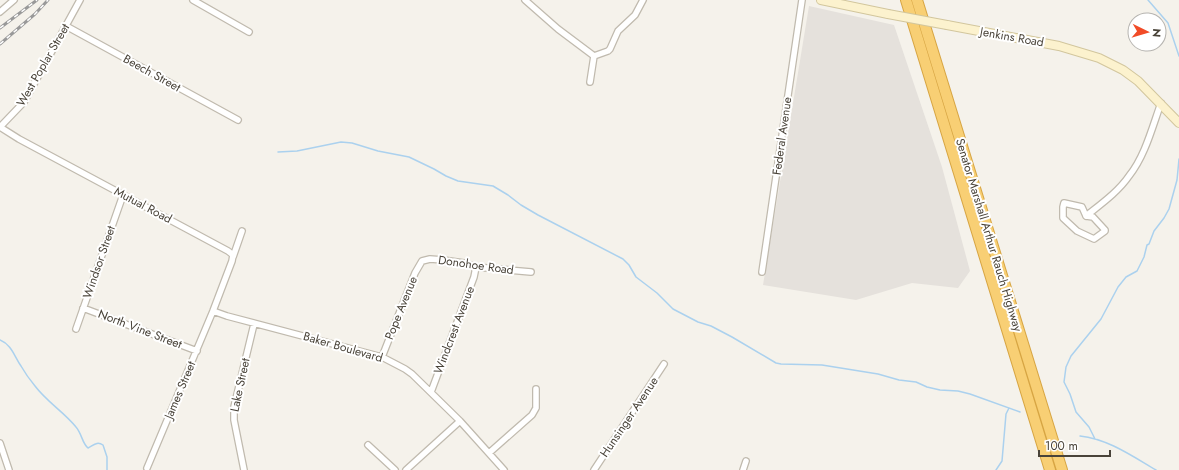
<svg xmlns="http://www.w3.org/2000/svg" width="1179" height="470" font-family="Jost,sans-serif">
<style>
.industrial{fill:#e5e1dc}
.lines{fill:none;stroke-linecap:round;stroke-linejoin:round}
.stream{stroke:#abd1ee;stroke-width:1.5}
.street-casing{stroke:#c0baae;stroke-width:8}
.secondary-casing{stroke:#d2c69d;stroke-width:10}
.highway-casing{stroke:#d7a543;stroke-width:12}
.street{stroke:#fff;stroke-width:5.5}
.secondary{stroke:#fcf2ce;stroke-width:8}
.highway{stroke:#f8cf74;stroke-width:10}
.rail-casing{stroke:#999;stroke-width:3}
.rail{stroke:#fff;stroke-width:1.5;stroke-dasharray:4.5;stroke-linecap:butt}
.secondary-bridge-casing{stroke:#d2c69d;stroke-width:10;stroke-linecap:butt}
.secondary-bridge{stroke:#fcf2ce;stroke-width:8}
.labels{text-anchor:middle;stroke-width:4;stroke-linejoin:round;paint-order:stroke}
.street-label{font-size:12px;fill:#494339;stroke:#fff}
</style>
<rect width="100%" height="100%" fill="#f5f2eb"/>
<!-- industrial -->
<path class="industrial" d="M809,6L894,25L942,167L970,271L958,288L912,283L856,300L763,285Z"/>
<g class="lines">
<!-- stream -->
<path class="stream" d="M1148,0L1168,23L1179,56
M278,152L297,151L341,142L352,143L378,151L409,157L434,169L446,176L458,181L493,186L508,195L521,205L538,215L623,259L629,265L636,277L657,293L673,309L698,322L711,326L732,337L776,363L781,364L822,365L878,374L899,380L916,382L927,387L940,390L958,391L970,394L1020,412
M0,340C12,345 14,356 21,366C25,373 30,380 35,386C47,402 64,412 76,427C82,434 82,443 88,448C94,445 97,441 103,445L107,457V470
M1080,436C1108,439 1132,456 1156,470
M1095,439L1089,427L1076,412L1070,394L1064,382L1066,367L1071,356L1101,319L1118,287L1126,277L1137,271L1144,257L1147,245L1149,244L1154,231L1164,218L1169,209L1177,180L1179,159
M996,470L1002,461L1006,414L1009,408"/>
<!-- street casing -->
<g class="street-casing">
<path id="street" d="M193,0L249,32
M525,0L558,29L594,56L590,82
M0,12L14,0
M66,26L238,120
M594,56L608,51L610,49L618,31L635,15L643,0
M0,127L19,139L228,251L233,255L232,261L213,311L147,468
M0,127L24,102L80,0
M1064,203L1082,207L1086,216L1093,217L1105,230V231L1094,239L1077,231L1063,218V207Z
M1086,216C1101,204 1118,192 1129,176C1145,156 1152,128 1161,103
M233,257L242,231
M762,272L802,0
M83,308L197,351
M213,311L227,316L382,357L405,369L412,374L460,421L504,470
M76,329L123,195
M382,357L415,273L422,261L430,259L443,260L464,263L476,267L531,272
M431,392L474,277L476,267
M0,443L9,470
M368,445L395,470
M489,453L532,415L536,408V389
M244,470L234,420V407L254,324
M406,470L460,421
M594,470L664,364
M743,470L746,461"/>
</g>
<!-- secondary casing -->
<g class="secondary-casing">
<path id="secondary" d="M821,0L888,14
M947,25L1059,46L1099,58L1123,70L1138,81L1179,123"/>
</g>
<!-- highway casing -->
<g class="highway-casing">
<path id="highway" d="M906,0L1050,470
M917,0L1062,470"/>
</g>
<!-- street -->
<use href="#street" class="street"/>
<!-- secondary -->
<use href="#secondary" class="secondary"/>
<!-- highway -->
<use href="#highway" class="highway"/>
<!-- rail casing -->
<g class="rail-casing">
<path id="rail" d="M0,28L37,0
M0,44L35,14L48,0"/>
</g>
<!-- rail -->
<use href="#rail" class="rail"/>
<!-- secondary-bridge casing -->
<g class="secondary-bridge-casing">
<path id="secondary-bridge" d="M888,14L947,25"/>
</g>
<!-- secondary-bridge -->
<use href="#secondary-bridge" class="secondary-bridge"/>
</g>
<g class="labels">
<!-- street labels -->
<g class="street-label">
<text transform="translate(1012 37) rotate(10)" y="4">Jenkins Road</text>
<text transform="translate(43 65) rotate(-60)" y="4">West Poplar Street</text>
<text transform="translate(152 73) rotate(29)" y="4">Beech Street</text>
<text transform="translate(782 136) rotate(-82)" y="4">Federal Avenue</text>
<text transform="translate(143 205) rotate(28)" y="4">Mutual Road</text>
<text transform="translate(989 235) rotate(73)" y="4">Senator Marshall Arthur Rauch Highway</text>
<text transform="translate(99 262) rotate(-71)" y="4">Windsor Street</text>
<text transform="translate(476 265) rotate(8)" y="4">Donohoe Road</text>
<text transform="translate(401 308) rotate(-68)" y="4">Pope Avenue</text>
<text transform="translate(140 329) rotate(21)" y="4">North Vine Street</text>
<text transform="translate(454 330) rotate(-69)" y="4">Windcrest Avenue</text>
<text transform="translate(343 347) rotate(16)" y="4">Baker Boulevard</text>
<text transform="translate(240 385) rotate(-78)" y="4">Lake Street</text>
<text transform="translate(180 390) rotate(-67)" y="4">James Street</text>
<text transform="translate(629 417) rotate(-56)" y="4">Hunsinger Avenue</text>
</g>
</g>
<!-- north arrow -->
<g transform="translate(1147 32) rotate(95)"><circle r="19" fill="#ffffff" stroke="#b6b4b0"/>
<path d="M0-3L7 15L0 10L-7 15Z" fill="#f14b27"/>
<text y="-6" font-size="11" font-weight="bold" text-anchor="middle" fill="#494339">N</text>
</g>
<!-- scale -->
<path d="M1039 450v6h71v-6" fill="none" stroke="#494339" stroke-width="2"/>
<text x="1045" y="450" font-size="12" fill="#494339" stroke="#ffffff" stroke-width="3" paint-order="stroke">100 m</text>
</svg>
